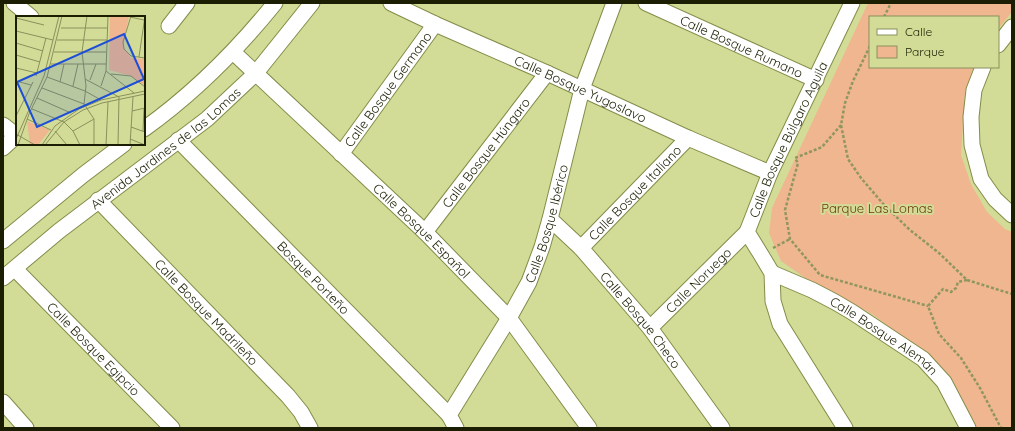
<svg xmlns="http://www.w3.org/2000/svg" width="1015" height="431" font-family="Quicksand,sans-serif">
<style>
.green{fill:#efb690}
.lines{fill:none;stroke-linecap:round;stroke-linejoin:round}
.minor-casing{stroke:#848c49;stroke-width:17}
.path{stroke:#8f9660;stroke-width:2.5;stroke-dasharray:3 2;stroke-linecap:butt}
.minor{stroke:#fff;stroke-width:15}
.labels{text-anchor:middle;stroke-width:4;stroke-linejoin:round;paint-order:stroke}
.street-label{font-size:13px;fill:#1b1e03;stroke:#d3dc97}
.park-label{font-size:13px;fill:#6b360a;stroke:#d3dc97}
.inset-road{fill:none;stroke:#89905c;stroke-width:1}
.view{fill:#1d4ed8;fill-opacity:0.15;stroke:#1d4ed8;stroke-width:2}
.inset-edge{fill:none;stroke:#1b1e03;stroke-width:2}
</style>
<rect width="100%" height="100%" fill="#d3dc97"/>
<!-- green -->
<path class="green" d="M868,3H1012V12L998,29V17H870V67H974L965,91L961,155L971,184L987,212L1005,229L1012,232V428H973L928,356L872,314L811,282L781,261L769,233L772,208Z"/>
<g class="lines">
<!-- minor casing -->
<g class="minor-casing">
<g id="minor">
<path d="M14,3L31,17"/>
<path id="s1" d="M391,3L435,24L547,73L688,138L770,173"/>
<path id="s2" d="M646,3L816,80"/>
<path d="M169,26L187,3"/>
<path d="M998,45L1012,27"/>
<path id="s3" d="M233,52L425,232L509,318L589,428"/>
<path d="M983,67L974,90L971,117L972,145L981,179L995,199L1012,215"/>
<path d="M3,125L17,136"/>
<path d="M144,129C193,94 237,50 275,3"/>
<path id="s4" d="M178,140L449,415"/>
<path d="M3,148L17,135"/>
<path id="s5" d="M341,154L435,24"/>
<path id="s6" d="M98,200L288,396L301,412L310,428"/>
<path id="s7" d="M550,219L581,248L650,328L722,428"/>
<path id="s8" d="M425,232L547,73"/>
<path d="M3,241L83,175L124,144"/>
<path id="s9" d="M581,248L688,138"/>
<path id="s10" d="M15,269L172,428"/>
<path id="s11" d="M772,273L812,290L835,302L852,312L923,359L944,382L968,428"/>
<path id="s12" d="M3,278L59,231L207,119L255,74L312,3"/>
<path id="s13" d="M650,328L747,232"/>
<path d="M3,402L26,428"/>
<path id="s14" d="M456,428L449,415L509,318L529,282L542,247L550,219L582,89L614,3"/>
<path id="s15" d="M845,428L780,324L773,301L772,273L760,253L747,232L770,173L852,3"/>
</g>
</g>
<!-- path -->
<path class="path" d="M884,17L891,3
M870,46L853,81L845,103L841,125L848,159L861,178L885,206L910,230L939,253L967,280L1012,294
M841,125L822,147L795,158L798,163L785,210L790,239L820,275L928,306
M773,248L790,239
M967,280L958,282L956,288L951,292L943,289L928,306L939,334L961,358L980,388L1001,428"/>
<!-- minor -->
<use href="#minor" class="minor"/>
</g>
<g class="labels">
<!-- street labels -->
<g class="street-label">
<text dy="5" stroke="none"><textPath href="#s2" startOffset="105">Calle Bosque Rumano</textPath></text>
<text dy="5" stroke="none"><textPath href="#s5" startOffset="80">Calle Bosque Germano</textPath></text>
<text dy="5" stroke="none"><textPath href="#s1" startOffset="208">Calle Bosque Yugoslavo</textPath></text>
<text dy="5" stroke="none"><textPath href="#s15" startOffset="324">Calle Bosque Búlgaro Aguila</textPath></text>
<text dy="5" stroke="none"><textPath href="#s12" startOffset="208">Avenida Jardines de las Lomas</textPath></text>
<text dy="5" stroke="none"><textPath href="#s8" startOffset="100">Calle Bosque Húngaro</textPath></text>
<text dy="5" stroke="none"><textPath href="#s9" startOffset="77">Calle Bosque Italiano</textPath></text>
<text dy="5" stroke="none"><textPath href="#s14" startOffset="231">Calle Bosque Ibérico</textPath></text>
<text dy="5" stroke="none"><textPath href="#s3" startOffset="260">Calle Bosque Español</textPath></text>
<text dy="5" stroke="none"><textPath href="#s4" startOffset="193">Bosque Porteño</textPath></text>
<text dy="5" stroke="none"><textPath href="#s13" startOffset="68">Calle Noruego</textPath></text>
<text dy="5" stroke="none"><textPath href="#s6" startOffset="156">Calle Bosque Madrileño</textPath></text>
<text dy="5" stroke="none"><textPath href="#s7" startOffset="136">Calle Bosque Checo</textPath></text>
<text dy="5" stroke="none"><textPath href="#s11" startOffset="129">Calle Bosque Alemán</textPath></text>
<text dy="5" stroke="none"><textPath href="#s10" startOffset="112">Calle Bosque Egipcio</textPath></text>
</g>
<!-- park labels -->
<g class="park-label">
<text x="877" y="213">Parque Las Lomas</text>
</g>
</g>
<!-- overview -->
<g transform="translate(16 16)">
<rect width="129" height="129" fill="#d3dc97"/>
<path d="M94,0H113L107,30L115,42L129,43V70L115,60L93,54ZM11,105L34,114L22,129H14Z" fill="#efb690"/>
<path class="inset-road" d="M71,0L66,36L70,70L68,88L78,103V129M92,0L90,55L118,77M115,0L107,26L108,33L115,40L129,42M114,1L128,4M0,2L28,9M0,2V15M45,12H91M0,15L37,24M41,24H91M0,27L27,35M38,36H90M0,39L24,46M123,41L129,0M35,48H90M0,52L21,57M95,58L115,60L129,71M20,60L30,22M31,61L69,75L85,84M69,63L103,81L102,129M74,64L80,48M0,65L15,69M44,66L48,48M57,70L62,48M85,70L90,55M26,72L68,88M21,82L55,97M16,93L48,106L57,115L64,129M116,95L129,92M0,100L17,66M11,103L35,114M115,111L129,116M39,115L51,129M57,115L78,103M127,115L128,93M0,118L19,129M0,123L28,60L43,0M114,123L129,129M2,129L13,98L31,61L46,0M26,129L39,110L63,93L85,84L129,75M29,129L48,106L67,94L86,87L129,78M90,129L92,86M114,129L117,81"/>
<path class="view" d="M108,18L128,63L21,111L1,66Z"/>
<rect width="129" height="129" class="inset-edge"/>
</g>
<!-- border -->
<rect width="1015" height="431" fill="none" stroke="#1b1e03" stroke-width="8"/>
<!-- legend -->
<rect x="869" y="16" width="130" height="52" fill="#d3dc97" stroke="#89905c"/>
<rect x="877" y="29" width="20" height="6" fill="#ffffff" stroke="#89905c"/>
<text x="905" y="36" font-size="12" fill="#1b1e03">Calle</text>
<rect x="877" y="46" width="20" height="12" fill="#efb690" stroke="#89905c"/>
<text x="905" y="56" font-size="12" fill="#1b1e03">Parque</text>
</svg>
